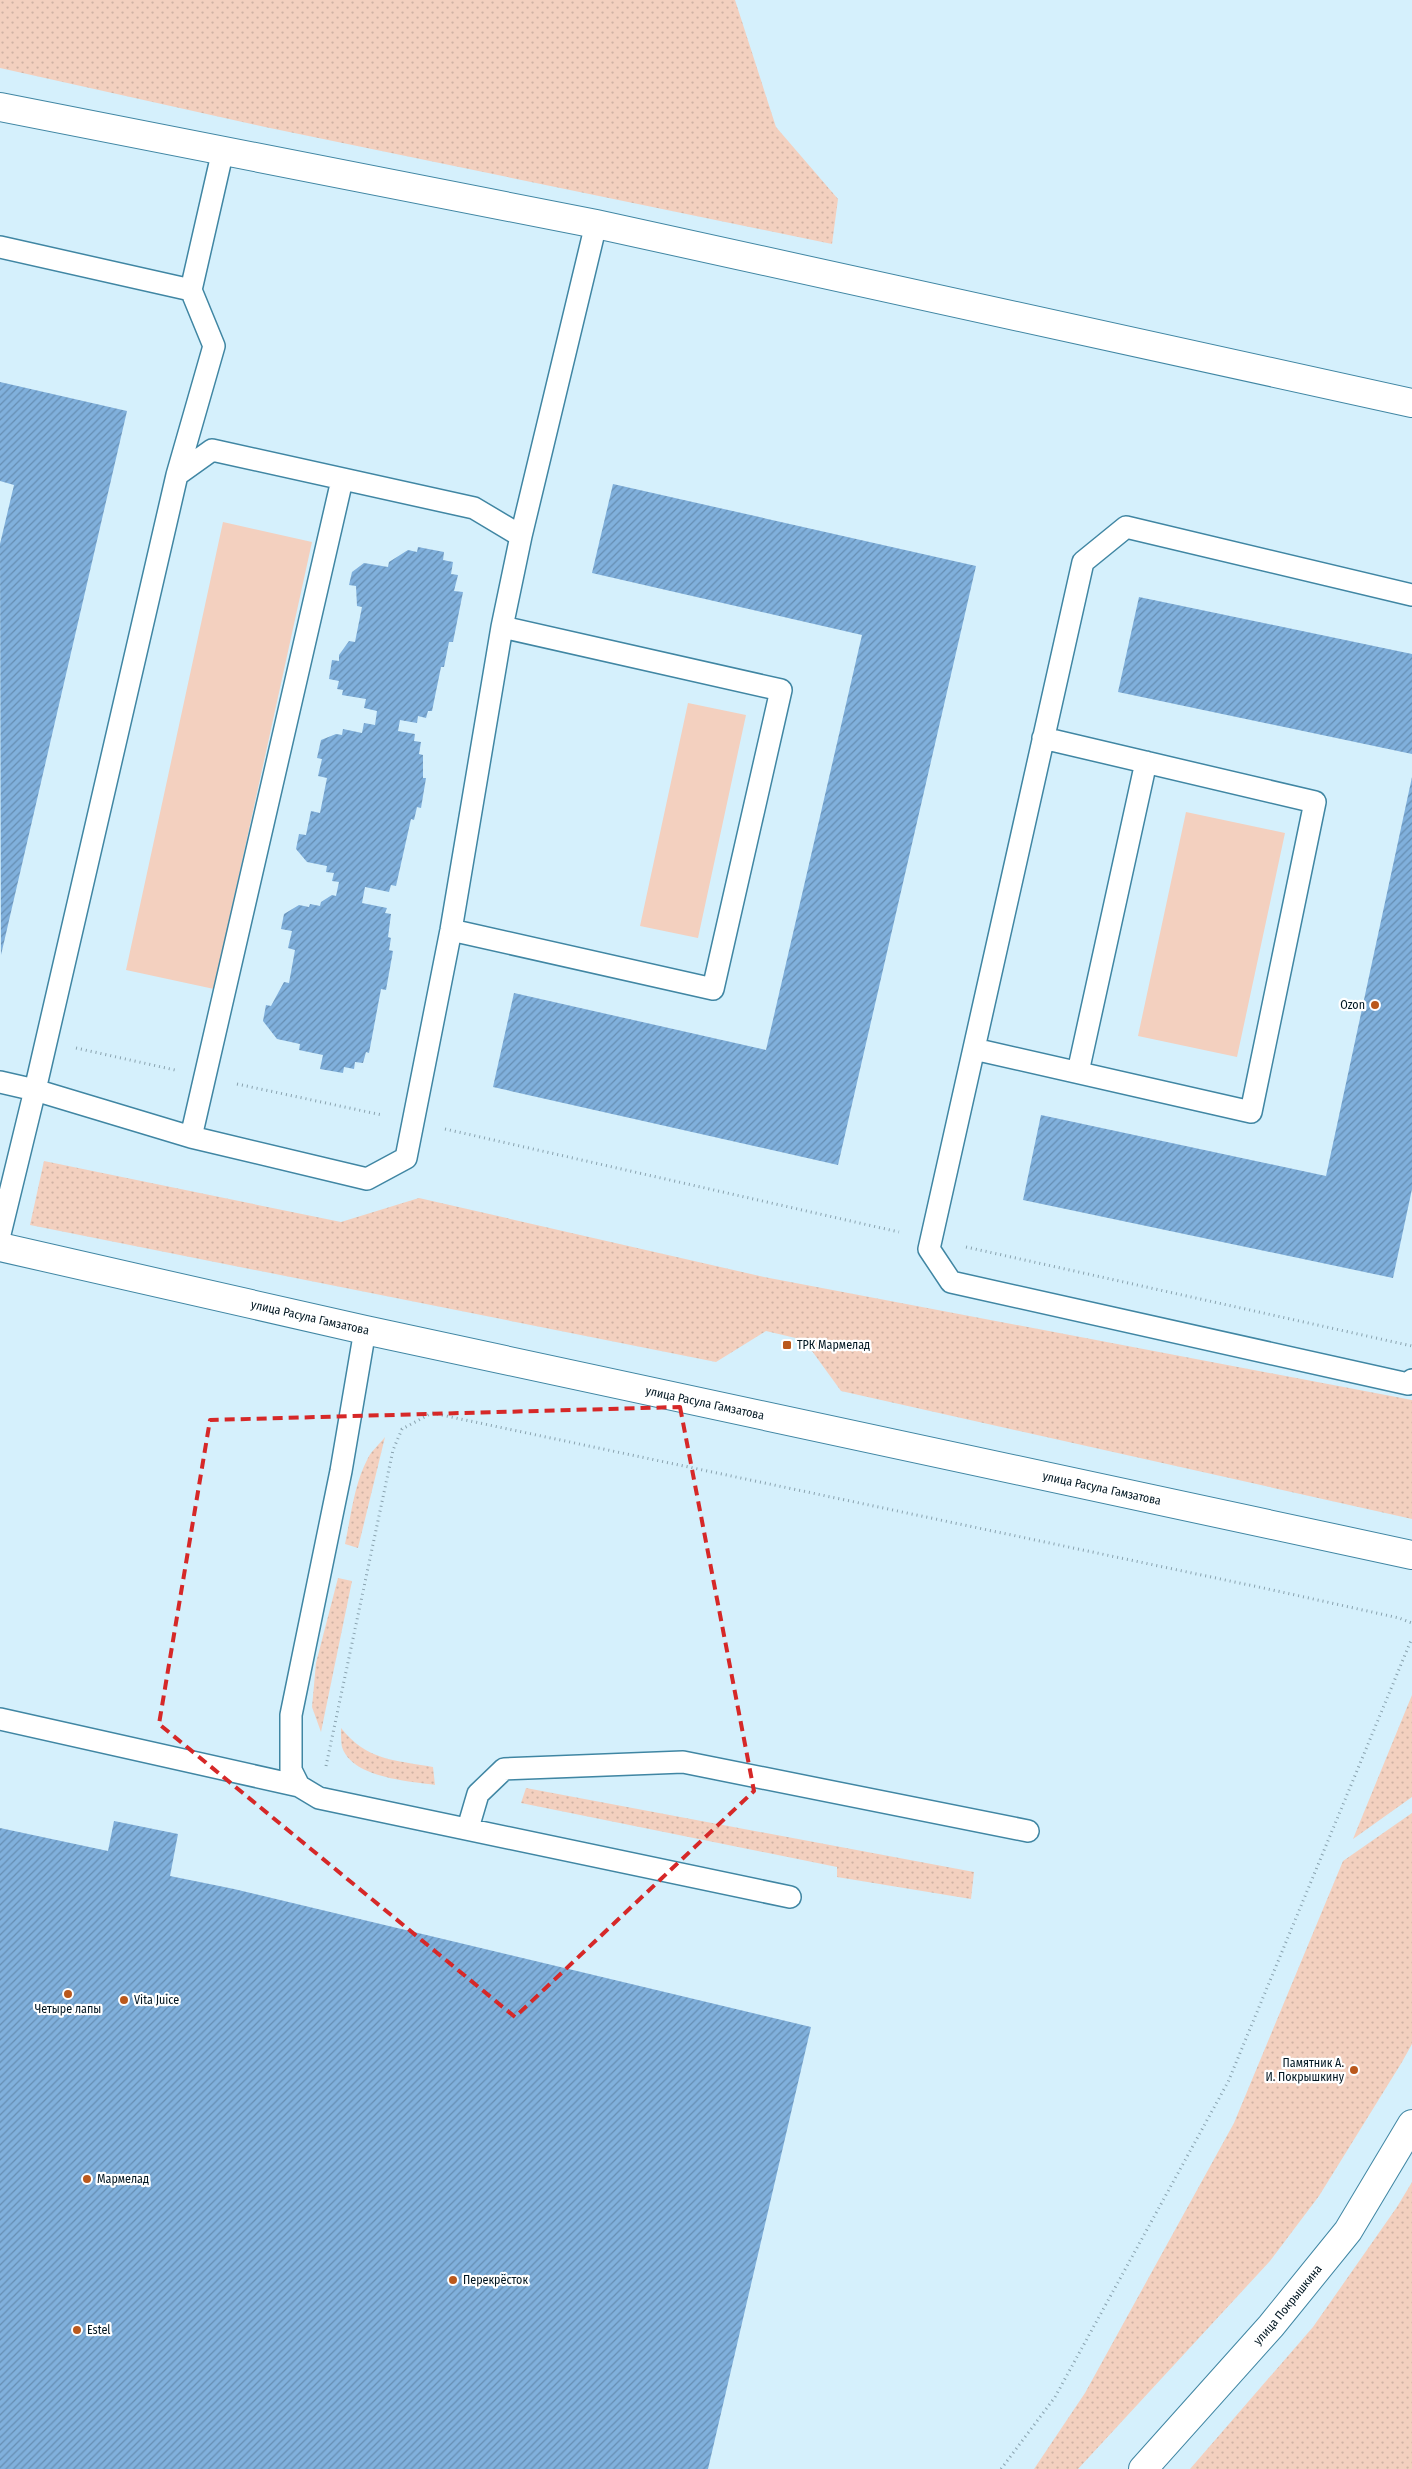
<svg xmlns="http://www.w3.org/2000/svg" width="1412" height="2469" font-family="'Fira Sans Condensed',sans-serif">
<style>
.grass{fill:url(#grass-dots)}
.park{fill:#f3d0bf}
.building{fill:url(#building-hatch)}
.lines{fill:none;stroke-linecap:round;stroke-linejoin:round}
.service-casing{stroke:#4086a3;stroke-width:24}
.minor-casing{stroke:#4086a3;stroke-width:30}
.secondary-casing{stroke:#4086a3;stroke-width:30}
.path{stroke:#89a2ae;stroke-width:3;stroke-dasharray:1 4;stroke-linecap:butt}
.service{stroke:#fff;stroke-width:21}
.minor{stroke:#fff;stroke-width:28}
.secondary{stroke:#fff;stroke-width:28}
.marked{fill:none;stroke:#d62828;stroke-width:4;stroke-dasharray:10 6;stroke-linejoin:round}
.poi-dot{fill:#ba581c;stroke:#fff;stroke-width:2}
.labels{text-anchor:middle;stroke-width:4.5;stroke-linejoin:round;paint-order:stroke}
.poi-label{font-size:12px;fill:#001621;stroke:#fff;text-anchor:start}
.street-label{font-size:12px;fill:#001621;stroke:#fff}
</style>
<defs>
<pattern id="grass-dots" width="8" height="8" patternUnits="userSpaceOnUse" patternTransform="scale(1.25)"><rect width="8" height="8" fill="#f3d0bf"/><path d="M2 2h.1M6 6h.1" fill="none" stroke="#cfb2a4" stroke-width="1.8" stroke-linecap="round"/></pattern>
<pattern id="building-hatch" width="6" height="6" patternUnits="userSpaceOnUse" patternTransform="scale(1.25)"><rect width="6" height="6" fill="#80b0dc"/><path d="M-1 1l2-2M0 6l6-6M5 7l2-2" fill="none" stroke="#668eb2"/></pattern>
</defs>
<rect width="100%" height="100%" fill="#d5f0fc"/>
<!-- grass -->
<path class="grass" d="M0,0H735L776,127L838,199L832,244L265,127L0,68Z
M44,1161L341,1222L419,1198L764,1277L1412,1400V1519L841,1391L804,1340L766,1331L716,1362L30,1225Z
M385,1437L358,1548L345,1544C351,1516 354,1484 368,1458C372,1450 380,1444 385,1437Z
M338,1578L352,1581L321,1732L312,1707L316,1663Z
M1412,1695V1797L1353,1839Z
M341,1728C367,1761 395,1760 433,1767L435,1785C409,1781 352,1778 342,1747C341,1742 341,1734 341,1728Z
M526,1788L974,1872L971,1899L837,1877V1867L521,1803Z
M1412,1813V2044L1402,2062L1319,2196L1270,2261L1078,2469H1034L1085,2393L1234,2123L1343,1861Z
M1412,2182V2469H1190L1313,2327L1397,2207Z"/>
<!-- park -->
<path class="park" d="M223,522L312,542L214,989L126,970Z
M688,703L746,715L698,938L640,926Z
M1186,812L1285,833L1237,1057L1138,1036Z"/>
<!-- building -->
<path class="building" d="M0,382L127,411L1,955L0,544L14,485L0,481Z
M613,484L976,566L838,1165L493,1087L514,993L766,1050L862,635L592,573Z
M418,547L444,552L443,560L453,562L451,574L458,575L454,591L463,592L453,642H449L444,667H441L432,711H428L426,718L418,716L417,723L400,720L398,731L415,734L414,741L421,742L419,754L423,755V778H426L421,808L417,807L414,820L411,819L396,886L391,885L389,892L365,887L362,903L387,908L385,913L391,914L388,937L391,938L389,950L393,951L386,990L381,989L369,1053L366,1052L363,1063L355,1062L354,1069L344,1067L343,1073L320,1069L323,1055L299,1050L300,1044L277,1039L263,1021L266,1005L271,1006L284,982L289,983L295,950L288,948L292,931L281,929L284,914L299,905L309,907L310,904L320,906L321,902L332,895L336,896L339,882L332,881L334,873L326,872L327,866L307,862L296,849L299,834L306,835L311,811L320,813L327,778L318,776L322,759L317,758L321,740L336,734L342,735L343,729L362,733L364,723L375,725L377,711L364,708L366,699L342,695L343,690L337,689L339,681L329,679L332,660L339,661V655L349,641L355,642L362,607L357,606L356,586L349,585L352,572L364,563L388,567L389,562L408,550L417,552Z
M1139,597L1412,654V754L1118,692Z
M1412,777V1189L1393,1278L1023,1200L1041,1115L1326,1176Z
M114,1821L178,1834L170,1876L234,1889L811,2027L708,2469H0V1828L108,1851Z"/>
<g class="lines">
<!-- service casing -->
<g class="service-casing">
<path id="service" d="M0,247L191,290L223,150
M177,475L214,346L191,290
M521,536L474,508L212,450L177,475L35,1090L191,1137L367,1179L406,1158L451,930L502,627L521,536L596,224
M1412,595L1126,527L1083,562L929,1249L951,1282L1408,1384L1412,1380
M451,930L713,989L781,690L502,627
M974,1049L1251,1112L1315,802L1043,738
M1078,1072L1146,762
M0,1082L35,1090L0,1234
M191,1137L342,480
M365,1330L341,1471L291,1715V1770L299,1786L319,1798L790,1897
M0,1719L299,1786
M468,1828L478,1794L504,1769L683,1762L1028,1831"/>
</g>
<!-- minor casing -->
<g class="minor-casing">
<g id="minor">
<path d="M0,107L596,224L1412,403"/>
<path id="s1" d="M0,1247L365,1330L1412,1555"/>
</g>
</g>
<!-- secondary casing -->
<g class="secondary-casing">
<g id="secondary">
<path id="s2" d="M1143,2469L1271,2326L1348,2231L1412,2124"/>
</g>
</g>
<!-- path -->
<path class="path" d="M76,1048L175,1070
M237,1084L382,1115
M445,1129L899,1232
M966,1247L1412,1346
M326,1766L393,1450L402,1429L432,1413L1268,1589L1399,1618L1412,1623
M1001,2469L1055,2397L1228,2082L1412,1638"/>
<!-- service -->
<use href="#service" class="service"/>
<!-- minor -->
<use href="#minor" class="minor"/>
<!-- secondary -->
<use href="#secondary" class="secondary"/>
</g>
<!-- marked area -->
<path class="marked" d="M680,1407L754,1791L515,2017L159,1724L210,1420Z"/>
<!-- markers -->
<g class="poi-dot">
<circle cx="1375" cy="1005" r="5"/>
<rect x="782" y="1340" width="10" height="10" rx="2.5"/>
<circle cx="68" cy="1994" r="5"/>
<circle cx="124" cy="2000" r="5"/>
<circle cx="1354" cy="2070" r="5"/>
<circle cx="87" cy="2179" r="5"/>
<circle cx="453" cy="2280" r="5"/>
<circle cx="77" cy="2330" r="5"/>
</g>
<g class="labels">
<!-- poi labels -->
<g class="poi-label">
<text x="1365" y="1009" text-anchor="end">Ozon</text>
<text x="797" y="1349">ТРК Мармелад</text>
<text x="134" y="2004">Vita Juice</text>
<text x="68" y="2013" text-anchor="middle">Четыре лапы</text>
<text x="1344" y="2067" text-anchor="end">Памятник А.<tspan x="1344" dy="14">И. Покрышкину</tspan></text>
<text x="97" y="2183">Мармелад</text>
<text x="463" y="2284">Перекрёсток</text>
<text x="87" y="2334">Estel</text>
</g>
<!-- street labels -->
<g class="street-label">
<text dy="4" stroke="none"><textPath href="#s1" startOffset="318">улица Расула Гамзатова</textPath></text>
<text dy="4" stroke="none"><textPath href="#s1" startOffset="722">улица Расула Гамзатова</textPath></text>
<text dy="4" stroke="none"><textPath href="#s1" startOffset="1128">улица Расула Гамзатова</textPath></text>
<text dy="4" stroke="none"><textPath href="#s2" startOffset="219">улица Покрышкина</textPath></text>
</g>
</g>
</svg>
